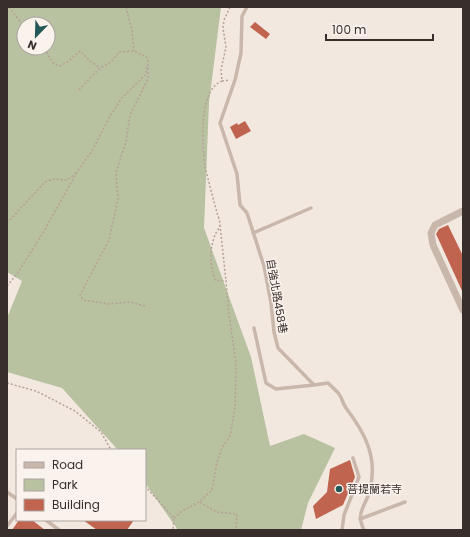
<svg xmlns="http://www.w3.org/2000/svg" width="470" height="537" font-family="Poppins,'Noto Sans TC',sans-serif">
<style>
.green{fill:#b8c1a0;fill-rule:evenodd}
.building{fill:#c0634f}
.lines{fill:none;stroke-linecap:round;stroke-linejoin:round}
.path{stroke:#b6a196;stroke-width:1.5;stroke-dasharray:2 2;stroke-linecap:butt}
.lane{stroke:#cab7ac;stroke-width:3.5}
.street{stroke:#cab7ac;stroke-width:7}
.poi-dot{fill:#225858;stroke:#faf2ec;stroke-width:1.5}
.labels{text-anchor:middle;stroke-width:3;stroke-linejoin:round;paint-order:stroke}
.street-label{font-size:11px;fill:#382e2b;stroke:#faf2ec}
.poi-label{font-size:11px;fill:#382e2b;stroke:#faf2ec;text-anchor:start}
</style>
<rect width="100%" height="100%" fill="#f2e8e0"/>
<!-- green -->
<path class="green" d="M7,7H221L209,103L204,228L251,357L270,446L304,434L335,448L308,503L301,530H178L145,483V450H118L62,388L7,372V318L22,281L7,272ZM24,24H48V48H24Z"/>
<!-- building -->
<path class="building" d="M255,22L270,34L266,39L250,27Z
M245,121L251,131L236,139L230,127L237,123L238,125Z
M448,225L463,256V293L437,236L436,234L439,229Z
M350,460L355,477L343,505L316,519L313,506L327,492L330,469Z
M19,520H32L45,530H12Z
M83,520H134L127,530H97Z"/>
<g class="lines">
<!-- path -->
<path class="path" d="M9,7L22,24L24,25
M126,7L132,31L134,51
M48,33L50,35L47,54L54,64L60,66L69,61L80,51L90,61L100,68
M222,81L230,80
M79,90L100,68L111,62L119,52L134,51L148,58
M7,223L45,182L54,179L67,180L76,173
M220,225L226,281
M7,286L17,274L43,233L77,172L92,151L109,118L121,99L146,74L147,65
M145,306L129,302L109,304L83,300L80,295L109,240L118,199L116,173L126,141L130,115L148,79V58
M7,383L36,391L75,411L101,432L111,450
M145,486L174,518L173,530
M200,502L217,512L237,514L236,530
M174,518L182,511L199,502L212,490L217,462L222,448L230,436L235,408L236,364L229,314L226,281L215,280C210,265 209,251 215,235C216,232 220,228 220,225C220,221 218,216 217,213C213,197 208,181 205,165C202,145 198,90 222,81L221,70L226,47L223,28L224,20L230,7"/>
<!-- lane -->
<path class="lane" d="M247,7L242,16L241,53L235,80L220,123L237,174L240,205L247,213L264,266L271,303L274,332L278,348L314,385L328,383C332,387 336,390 339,394C342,398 343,404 346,408C365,433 378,457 370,490C366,506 355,512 364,530
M253,233L311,208
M254,328L266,383L276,389L314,385
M7,492L17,499
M360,519L405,502
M46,520L59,530
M7,526L17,513
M342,530L344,515L359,477L353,458"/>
<!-- street -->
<path class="street" d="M463,211L435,225L431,233L433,245L463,310"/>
</g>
<!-- markers -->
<circle class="poi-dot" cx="339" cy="489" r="4"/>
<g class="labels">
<!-- street labels -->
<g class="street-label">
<text transform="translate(277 296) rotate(80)" y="4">自強北路458巷</text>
</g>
<!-- poi labels -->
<g class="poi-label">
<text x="347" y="493">菩提蘭若寺</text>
</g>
</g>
<!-- border -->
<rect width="470" height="537" fill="none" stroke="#382e2b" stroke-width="16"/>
<!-- legend -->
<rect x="16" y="449" width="130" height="72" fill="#faf2ec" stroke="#aca49f"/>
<rect x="24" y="462" width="20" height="6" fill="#cab7ac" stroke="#aca49f"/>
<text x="52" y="469" font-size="12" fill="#382e2b">Road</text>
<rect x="24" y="479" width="20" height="12" fill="#b8c1a0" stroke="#aca49f"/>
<text x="52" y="489" font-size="12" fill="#382e2b">Park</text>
<rect x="24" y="499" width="20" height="12" fill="#c0634f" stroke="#aca49f"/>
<text x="52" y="509" font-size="12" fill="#382e2b">Building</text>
<!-- north arrow -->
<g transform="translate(36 36) rotate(203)"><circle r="19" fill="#faf2ec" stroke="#aca49f"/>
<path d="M0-3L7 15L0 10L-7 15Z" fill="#225858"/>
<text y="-6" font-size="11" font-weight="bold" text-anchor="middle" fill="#382e2b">N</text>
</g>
<!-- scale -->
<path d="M326 34v6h107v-6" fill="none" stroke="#382e2b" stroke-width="2"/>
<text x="332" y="34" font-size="12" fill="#382e2b" stroke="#faf2ec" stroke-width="3" paint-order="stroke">100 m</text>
</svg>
